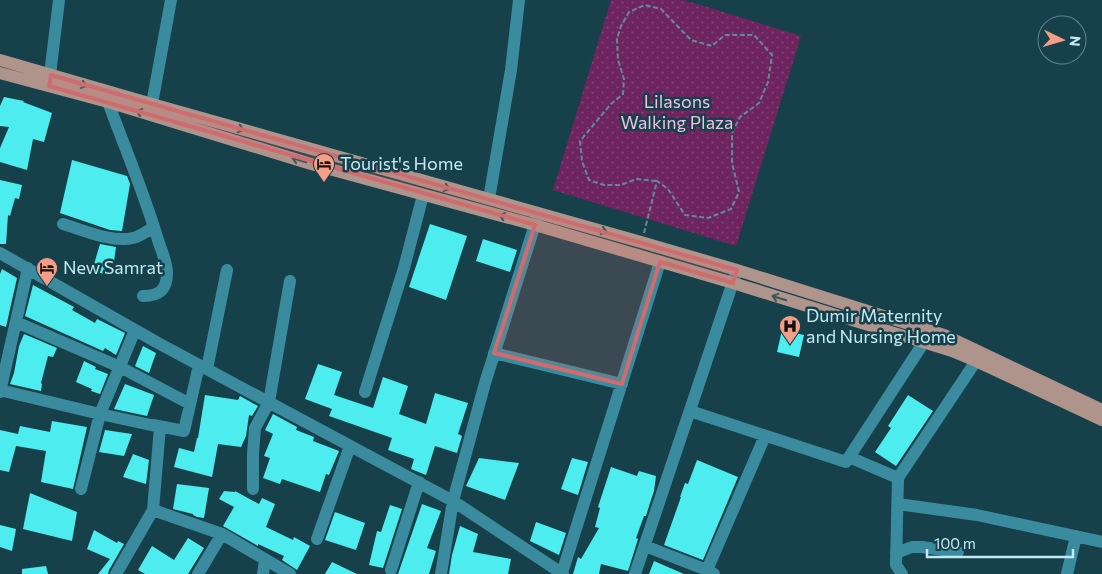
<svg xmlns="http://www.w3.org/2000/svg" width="1102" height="574" font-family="Commissioner,sans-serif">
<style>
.park{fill:url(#park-dots)}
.building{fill:#4decee}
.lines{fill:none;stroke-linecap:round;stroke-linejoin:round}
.path{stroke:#638b96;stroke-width:2;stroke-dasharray:5 2.5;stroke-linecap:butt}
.minor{stroke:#3b8b9e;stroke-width:12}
.major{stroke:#af948b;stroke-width:12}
.oneway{stroke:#3c565b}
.marked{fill:#d06c6f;fill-opacity:0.2;stroke:#d06c6f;stroke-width:4;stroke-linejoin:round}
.labels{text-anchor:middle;stroke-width:5;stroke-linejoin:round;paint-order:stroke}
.park-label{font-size:18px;fill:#f1bde3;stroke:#16414b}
.poi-label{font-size:18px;fill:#c4e9f4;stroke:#16414b;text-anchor:start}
</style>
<defs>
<pattern id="park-dots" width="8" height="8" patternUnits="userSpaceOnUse" patternTransform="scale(1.25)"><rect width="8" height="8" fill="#6d245f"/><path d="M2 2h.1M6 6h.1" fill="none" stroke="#804477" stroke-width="1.8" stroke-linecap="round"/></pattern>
</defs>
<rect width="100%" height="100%" fill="#16414b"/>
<!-- park -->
<path class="park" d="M611,0H684L801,36L736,246L553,190Z"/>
<!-- building -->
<path class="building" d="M4,97L24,101L23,102L52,113L44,142L33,139L27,170L0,162V148L9,127L0,126V106Z
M72,160L127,176L130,184L122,231L110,230L60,213Z
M0,180L22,185L19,199L15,198L10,216L8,215L6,244H0Z
M430,224L467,236L446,300L409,287Z
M483,239L517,250L510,272L476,261Z
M100,244L116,247L112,276L92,271Z
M2,269L17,278L6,327L0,325V274Z
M33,285L74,307L72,310L95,323L97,319L125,333L116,355L105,348L103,351L25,316Z
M782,330L804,335L799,357L777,352Z
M24,334L57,348L53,357L48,356L41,383L42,384L41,391L10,384L14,373L19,346Z
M143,346L156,353L149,373L135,366Z
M84,361L96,367L95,369L108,374L100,394L91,391L92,389L76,382Z
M318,364L342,372L334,395L373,408L383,377L408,386L399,414L426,424L435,393L468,403L458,434L462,436L457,453L435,446L426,475L411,469L414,459L388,450L392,438L329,416L332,409L305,399Z
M125,384L154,395L147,416L114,409Z
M205,395L238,400L240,396L258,406L252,416L249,415L246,436L241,447L218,444L212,477L174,467L179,448L194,452L197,438H198Z
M908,395L933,411L896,466L875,452L891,428L888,426Z
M273,414L297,427L296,430L314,437L313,441L339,451L329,475L326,474L320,492L282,479L280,484L263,478L270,458L264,456L273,434L265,430Z
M52,421L87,427L73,489L41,482L46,451L16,446L9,472L0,470V430L18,434L20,426L50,432Z
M105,430L132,434L124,456L99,452Z
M133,454L149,460L146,484L123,477Z
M479,458L519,463L505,500L466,486Z
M572,458L588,462L578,495L561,489Z
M697,460L738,477L703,560L664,545L681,497H680L685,483L688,484Z
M611,467L637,476L639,471L656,476L654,491L650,503L646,516H644L636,538L638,539L628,571L601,564L599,574H573L578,557L581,559L599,528L595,527L600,508L598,507Z
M177,484L209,488L204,518L197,517L193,515V514L173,509Z
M224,491L235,492V491L259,504L262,498L275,504L266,527L293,540L294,537L310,546L297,570L282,560L284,556L258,544V546L223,526L234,507L219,499Z
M30,493L77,512L72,541L23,529Z
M422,504L441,511L427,548L436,551L429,574H398Z
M390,505L402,509L383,568L369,565L377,531L381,532Z
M335,512L365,523L356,550L325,540Z
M536,522L566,533L559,555L530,541Z
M0,525L16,529L12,551L0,547Z
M460,526L478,534L473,552L511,559L508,574H449L452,555Z
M94,530L117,543L118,541L124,544L109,570L108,574H98L110,559L87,549Z
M188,538L204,548L188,574H145L138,570L152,546L174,560Z
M654,561L684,574H649Z
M332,562L357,574H325Z
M46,566L48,574H22V569Z"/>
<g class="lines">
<!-- path -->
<path class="path" d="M644,233L657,181L668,189L685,215L708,218L731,209L739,192L732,163V133L740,117L759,103L768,82L772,55L754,35H725L712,46L691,40L661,9L645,5L629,12L621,26L617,39L618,60L624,79L623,94L611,104L580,141L582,161L589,180L604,185H621L636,179L657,181"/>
<!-- minor -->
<path class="minor" d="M49,83L59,0
M108,102C125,148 144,193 158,240C161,250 167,262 167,273C167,290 159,296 143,296
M152,104L171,0
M489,199L511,70L519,0
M63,224C83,230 112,243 133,238C141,236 147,231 154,227
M0,253L158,343L453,501L563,574
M16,322L120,367L190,404
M494,353L622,384
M207,369L227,270
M0,390L100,414L160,427L153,510L116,574
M0,392L28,268
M365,392L404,268L423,195
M690,411L846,462L924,342
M153,425L184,431L199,365
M849,457L898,478
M81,489L100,414L135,330
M253,489V454L255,428L269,402L290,281
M898,504L977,515L1102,542
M153,510L222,534L290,574
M317,539L350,446
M645,546L707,570L714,574
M896,553L912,547H922L958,552
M391,570L419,482
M707,570L765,436
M562,573L660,262
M198,574L222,534
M263,574L265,559
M441,574L453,501L485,383L538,215
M635,574L736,273
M902,574L896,565L898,478L976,361
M1067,574L1076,536"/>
<!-- major -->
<path class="major" d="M0,60L152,104L641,242L737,270L944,335L1102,410
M0,73L108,102L311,164L535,225L733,283L952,351L976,361L1102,420"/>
</g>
<!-- one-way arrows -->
<defs><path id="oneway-shaft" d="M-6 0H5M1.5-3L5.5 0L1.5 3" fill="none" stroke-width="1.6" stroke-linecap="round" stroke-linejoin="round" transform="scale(1.25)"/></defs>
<g class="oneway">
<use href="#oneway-shaft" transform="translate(80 84) rotate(16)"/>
<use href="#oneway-shaft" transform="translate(143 113) rotate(-163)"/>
<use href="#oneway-shaft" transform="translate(237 128) rotate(16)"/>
<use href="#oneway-shaft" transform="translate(299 160) rotate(-163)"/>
<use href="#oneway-shaft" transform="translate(443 187) rotate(16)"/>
<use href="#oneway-shaft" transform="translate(506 217) rotate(-165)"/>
<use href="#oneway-shaft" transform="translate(600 230) rotate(16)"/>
<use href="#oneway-shaft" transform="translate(779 298) rotate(-163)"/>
</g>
<!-- marked area -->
<path class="marked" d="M51,75L737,270L733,283L660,262L622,384L494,353L535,225L49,86Z"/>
<!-- icons -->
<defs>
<g id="hotel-pin" transform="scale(1.125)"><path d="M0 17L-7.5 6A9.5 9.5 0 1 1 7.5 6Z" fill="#f49e87" stroke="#16414b"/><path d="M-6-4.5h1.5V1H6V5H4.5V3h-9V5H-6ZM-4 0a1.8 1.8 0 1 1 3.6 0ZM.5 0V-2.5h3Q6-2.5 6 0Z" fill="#111"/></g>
<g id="hospital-pin" transform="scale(1.125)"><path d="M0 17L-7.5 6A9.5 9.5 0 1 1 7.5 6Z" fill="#f49e87" stroke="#16414b"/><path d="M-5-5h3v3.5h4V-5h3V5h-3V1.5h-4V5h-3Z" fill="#111"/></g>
</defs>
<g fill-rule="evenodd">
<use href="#hotel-pin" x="324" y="164"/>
<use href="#hotel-pin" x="47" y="268"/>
<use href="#hospital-pin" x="790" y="326"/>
</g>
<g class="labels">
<!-- park labels -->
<g class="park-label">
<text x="677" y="108">Lilasons<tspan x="677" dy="21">Walking Plaza</tspan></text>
</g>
<!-- poi labels -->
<g class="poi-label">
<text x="340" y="170">Tourist's Home</text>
<text x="63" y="274">New Samrat</text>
<text x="806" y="322">Dumir Maternity<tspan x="806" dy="21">and Nursing Home</tspan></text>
</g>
</g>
<!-- north arrow -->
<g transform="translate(1062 40) rotate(95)"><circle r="24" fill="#16414b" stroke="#5c848f"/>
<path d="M0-4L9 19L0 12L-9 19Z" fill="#f49e87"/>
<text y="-8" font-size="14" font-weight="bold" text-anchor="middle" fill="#c4e9f4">N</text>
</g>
<!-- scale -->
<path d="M927 549v8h146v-8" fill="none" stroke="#c4e9f4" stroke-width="2.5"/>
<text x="934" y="549" font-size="15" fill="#c4e9f4" stroke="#16414b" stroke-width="4" paint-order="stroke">100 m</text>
</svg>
